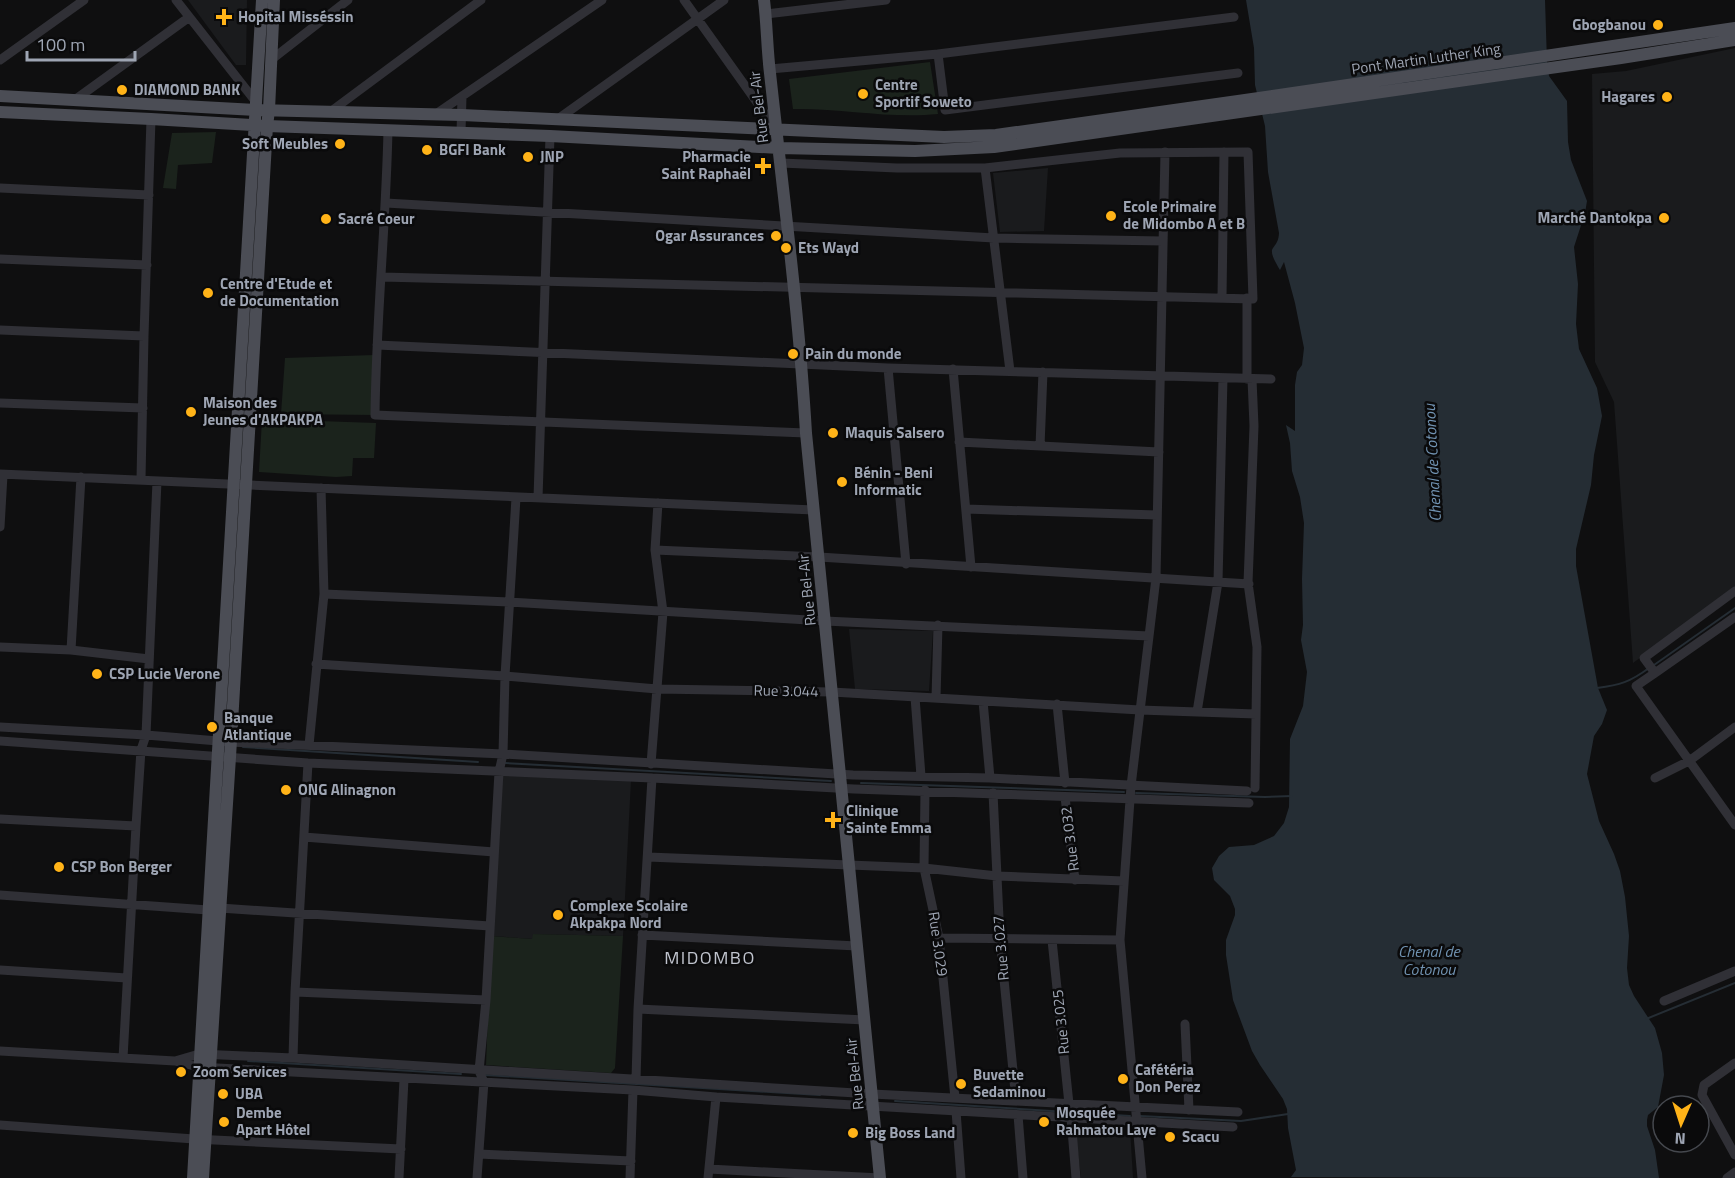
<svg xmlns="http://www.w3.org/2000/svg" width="1735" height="1178" font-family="'Titillium Web',sans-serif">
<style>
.built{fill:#1a1b1d}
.green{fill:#1b231c}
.water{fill:#252d34}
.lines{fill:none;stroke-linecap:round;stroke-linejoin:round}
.stream{stroke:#252d34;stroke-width:2}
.minor{stroke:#303036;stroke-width:9}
.major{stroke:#4b4d55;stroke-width:12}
.poi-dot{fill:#ffb318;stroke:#0a0a0b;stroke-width:2}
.labels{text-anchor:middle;stroke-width:5;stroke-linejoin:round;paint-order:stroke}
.poi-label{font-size:15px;font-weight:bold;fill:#9ea5b3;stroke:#0a0a0b;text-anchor:start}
.street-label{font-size:15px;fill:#9ea5b3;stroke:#0a0a0b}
.water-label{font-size:16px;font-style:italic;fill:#7193b2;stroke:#0a0a0b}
.quarter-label{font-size:18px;letter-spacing:1.5px;fill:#c0c4ce;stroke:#0a0a0b}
</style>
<rect width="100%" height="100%" fill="#0f0f10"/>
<!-- built -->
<path class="built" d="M188,0H247L246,65H236Z
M1735,48V587L1633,663L1614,402L1595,362L1592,74L1626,71Z
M1048,168L1044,231L1000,232L993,173Z
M849,629L933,631L929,691L855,689Z
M501,773L631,780L623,936L533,934V939L491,936Z
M1075,1128H1130L1133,1178H1081Z"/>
<!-- green -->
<path class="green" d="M930,62L938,114C890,119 841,108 793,109L789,79Z
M216,132L212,163L178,165L176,189L163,188L172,133Z
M374,355L375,415L281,414L285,358Z
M262,419L376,423L374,458H353L352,476L336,477L259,472Z
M533,934L623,936L615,1068L611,1073L486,1065L491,936L532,939Z"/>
<!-- water -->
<path class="water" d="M1246,0H1545L1547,62L1549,76L1567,101L1568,142L1571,160L1587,201L1585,213L1574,247L1578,284L1576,324L1579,349L1597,388L1602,416L1594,455L1591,485L1576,549V566L1598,688L1607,710L1602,724L1594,736L1587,774L1599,821L1614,854L1620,871L1625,897L1629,936L1627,968L1629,985L1634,996L1655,1028L1662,1053L1664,1075L1658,1107L1648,1115L1647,1120V1126L1655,1150L1659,1178L1291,1177L1296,1170L1288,1128L1287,1109L1283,1099L1260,1065L1252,1051L1233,1000L1226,955V940L1235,915V909L1230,896L1214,880L1212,868L1219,856L1229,847L1254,845L1274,836L1284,823L1289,807L1290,739L1303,706L1307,672L1301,640L1303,625L1302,579L1304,523L1300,497L1292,471L1290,443L1286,425L1295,431V385L1297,372L1302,365L1304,348L1295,303L1284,262L1280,270C1263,242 1278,253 1279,233L1268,172L1265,126L1255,85L1254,48Z"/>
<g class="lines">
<!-- stream -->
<path class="stream" d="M1654,665L1735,608
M1597,688C1620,685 1630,682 1649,668
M243,747L478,762
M505,763L831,781
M861,783L1124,792
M1136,793L1265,797L1292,796
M1646,1019L1735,983
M248,1061L461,1074
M485,1075L820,1095
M895,1101L1130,1116
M1140,1116L1241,1121L1288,1114"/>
<!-- minor -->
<path class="minor" d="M176,0L256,102
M684,0L776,129
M766,14L886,0
M938,54L945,110L1238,73
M0,60L84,0
M271,60L348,0
M770,69L938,54L1234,17
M76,99L188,18
M330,112L481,0
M436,114L602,0
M558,119L724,0
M388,130C386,225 376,320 375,415L806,433
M461,133L462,96
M985,168L1010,371
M0,188L149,195
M386,203L994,238L1163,241
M0,259L147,265
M382,277L1253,299L1248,152L1120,153L985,168H897L781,163
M1222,298L1224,152
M1247,298V379
M0,330L144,336
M377,345L888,368L1271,379
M888,368L906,564
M953,369L971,567
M1252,379L1254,426L1248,583L1257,647L1255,788
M0,403L143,408
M959,442L1159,452
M1040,446L1043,372
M0,474L814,510
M141,479L144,336L151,119
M538,498L550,136
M966,509L1157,515
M0,527L3,475
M655,550L819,557L1249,584
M1735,591L1644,658L1655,673L1735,617
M324,594L509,602L825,621L1149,636
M0,647L71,650L149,659
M71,650L81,477
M316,664L505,676L657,689L832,692L1140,710L1256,714
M1655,673L1636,686L1735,825
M915,697L921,776
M936,698L938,625
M983,701L990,778
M1057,704L1065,783
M1197,712L1218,582L1223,378
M0,727L146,735L230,742L503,754L853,775L990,778L1247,791
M0,741L308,763L652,778L854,789L1249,803
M309,745L324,594L321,488
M651,764L663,612L655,550L658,503
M1655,778L1689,761L1735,727
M925,790L924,868L939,938L955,1098
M993,793L1000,939L1016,1101
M1065,797L1075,880
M0,819L136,826
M304,837L494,852
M648,857L924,868L997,876L1124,881
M0,895L208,910
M220,908L490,926
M642,935L857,946
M939,938L1120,940
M1052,940L1069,1104
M0,970L127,978
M295,992L486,1000
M1664,1001L1735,971
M638,1009L865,1020
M1185,1024L1189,1110
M0,1051L175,1061L198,1067L633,1090L716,1097L1233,1127
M123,1058L136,826L141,750L146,735L157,481
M293,1058L295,992L308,763
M175,1061L199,1054L293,1058L872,1094L1238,1112
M1735,1063L1704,1085L1702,1095L1735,1155
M636,1080L638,1009L652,778
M956,1111L961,1178
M1018,1115L1023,1178
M1071,1118L1076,1178
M0,1125L194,1139L401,1149
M479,1154L631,1161
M709,1169L880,1178
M399,1178L404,1079
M477,1178L484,1082L479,1071L486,1000L499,772L503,754L505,676L516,498
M630,1178L633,1090
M708,1178L716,1097
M1142,1178L1120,940L1131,786L1156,578L1165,152
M1727,1178L1735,1172"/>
<!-- major -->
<path class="major" d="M764,0C767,24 767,49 770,73C783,193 799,313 806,433L880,1178
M0,96L256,110L462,115L944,137L996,135L1238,101L1735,28
M0,112L151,119L267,126L550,136L779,148L915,151L994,147L1621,58L1735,40
M193,1178L262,0
M203,1178L230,757L267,126L269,110L274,0"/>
</g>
<!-- markers -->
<g class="poi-dot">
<path d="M221 8h6v6h6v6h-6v6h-6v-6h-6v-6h6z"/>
<circle cx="1658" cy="25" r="6"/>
<circle cx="122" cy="90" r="6"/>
<circle cx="863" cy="94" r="6"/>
<circle cx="1667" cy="97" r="6"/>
<circle cx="340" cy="144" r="6"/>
<circle cx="427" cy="150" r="6"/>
<circle cx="528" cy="157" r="6"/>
<path d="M760 157h6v6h6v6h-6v6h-6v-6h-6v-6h6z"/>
<circle cx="1111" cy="216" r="6"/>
<circle cx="1664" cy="218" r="6"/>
<circle cx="326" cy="219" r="6"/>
<circle cx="776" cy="236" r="6"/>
<circle cx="786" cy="248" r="6"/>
<circle cx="208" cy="293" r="6"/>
<circle cx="793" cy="354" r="6"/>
<circle cx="191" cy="412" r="6"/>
<circle cx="833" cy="433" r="6"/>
<circle cx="842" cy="482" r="6"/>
<circle cx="97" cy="674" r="6"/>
<circle cx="212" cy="727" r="6"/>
<circle cx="286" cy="790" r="6"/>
<path d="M830 811h6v6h6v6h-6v6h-6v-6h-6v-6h6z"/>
<circle cx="59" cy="867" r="6"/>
<circle cx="558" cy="915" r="6"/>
<circle cx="181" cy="1072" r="6"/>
<circle cx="1123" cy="1079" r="6"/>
<circle cx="961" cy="1084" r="6"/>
<circle cx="223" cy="1094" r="6"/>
<circle cx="224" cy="1122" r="6"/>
<circle cx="1044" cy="1122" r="6"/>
<circle cx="853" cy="1133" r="6"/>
<circle cx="1170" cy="1137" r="6"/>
</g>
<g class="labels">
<!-- poi labels -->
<g class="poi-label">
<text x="238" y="22">Hopital Misséssin</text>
<text x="1646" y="30" text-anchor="end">Gbogbanou</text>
<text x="875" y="90">Centre<tspan x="875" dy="17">Sportif Soweto</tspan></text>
<text x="134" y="95">DIAMOND BANK</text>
<text x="1655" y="102" text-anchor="end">Hagares</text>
<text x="328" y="149" text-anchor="end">Soft Meubles</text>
<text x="439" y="155">BGFI Bank</text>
<text x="540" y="162">JNP</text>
<text x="751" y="162" text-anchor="end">Pharmacie<tspan x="751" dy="17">Saint Raphaël</tspan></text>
<text x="1123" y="212">Ecole Primaire<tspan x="1123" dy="17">de Midombo A et B</tspan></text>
<text x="1652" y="223" text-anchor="end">Marché Dantokpa</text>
<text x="338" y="224">Sacré Coeur</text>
<text x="764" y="241" text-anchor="end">Ogar Assurances</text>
<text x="798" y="253">Ets Wayd</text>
<text x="220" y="289">Centre d'Etude et<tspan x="220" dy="17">de Documentation</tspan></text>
<text x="805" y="359">Pain du monde</text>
<text x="203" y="408">Maison des<tspan x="203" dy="17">Jeunes d'AKPAKPA</tspan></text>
<text x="845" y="438">Maquis Salsero</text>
<text x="854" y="478">Bénin - Beni<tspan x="854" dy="17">Informatic</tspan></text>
<text x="109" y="679">CSP Lucie Verone</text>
<text x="224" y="723">Banque<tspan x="224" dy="17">Atlantique</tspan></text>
<text x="298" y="795">ONG Alinagnon</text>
<text x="846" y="816">Clinique<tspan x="846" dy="17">Sainte Emma</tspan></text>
<text x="71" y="872">CSP Bon Berger</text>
<text x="570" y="911">Complexe Scolaire<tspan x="570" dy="17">Akpakpa Nord</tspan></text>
<text x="1135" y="1075">Cafétéria<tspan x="1135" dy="17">Don Perez</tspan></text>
<text x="193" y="1077">Zoom Services</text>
<text x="973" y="1080">Buvette<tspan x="973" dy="17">Sedaminou</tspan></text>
<text x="235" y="1099">UBA</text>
<text x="236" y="1118">Dembe<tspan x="236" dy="17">Apart Hôtel</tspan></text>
<text x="1056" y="1118">Mosquée<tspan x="1056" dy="17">Rahmatou Laye</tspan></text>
<text x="865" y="1138">Big Boss Land</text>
<text x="1182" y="1142">Scacu</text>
</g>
<!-- street labels -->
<g class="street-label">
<text transform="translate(1426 59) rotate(-8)" y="5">Pont Martin Luther King</text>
<text transform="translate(759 107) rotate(-97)" y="5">Rue Bel-Air</text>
<text transform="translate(807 590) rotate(-96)" y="5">Rue Bel-Air</text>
<text transform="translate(786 691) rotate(1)" y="5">Rue 3.044</text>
<text transform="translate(1070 839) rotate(-97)" y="5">Rue 3.032</text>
<text transform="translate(938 944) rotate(82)" y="5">Rue 3.029</text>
<text transform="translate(1001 948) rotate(-95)" y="5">Rue 3.027</text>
<text transform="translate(1061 1022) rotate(-96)" y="5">Rue 3.025</text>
<text transform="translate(855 1074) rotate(-96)" y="5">Rue Bel-Air</text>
</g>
<!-- water labels -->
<g class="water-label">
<text transform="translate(1432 463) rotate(-93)" y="6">Chenal de Cotonou</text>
<text x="1429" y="957">Chenal de<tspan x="1429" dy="18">Cotonou</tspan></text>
</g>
<!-- quarter labels -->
<g class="quarter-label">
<text x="710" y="964">MIDOMBO</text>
</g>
</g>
<!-- north arrow -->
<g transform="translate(1681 1124) rotate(183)"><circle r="28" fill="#0a0a0b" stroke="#45484e" stroke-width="1.5"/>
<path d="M0-4.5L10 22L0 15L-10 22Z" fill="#ffb318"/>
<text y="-9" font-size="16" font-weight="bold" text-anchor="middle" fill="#9ea5b3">N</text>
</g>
<!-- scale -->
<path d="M27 51v9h108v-9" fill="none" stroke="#9ea5b3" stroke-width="3"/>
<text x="36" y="51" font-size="18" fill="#9ea5b3" stroke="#0a0a0b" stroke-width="4.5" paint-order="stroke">100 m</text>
</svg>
